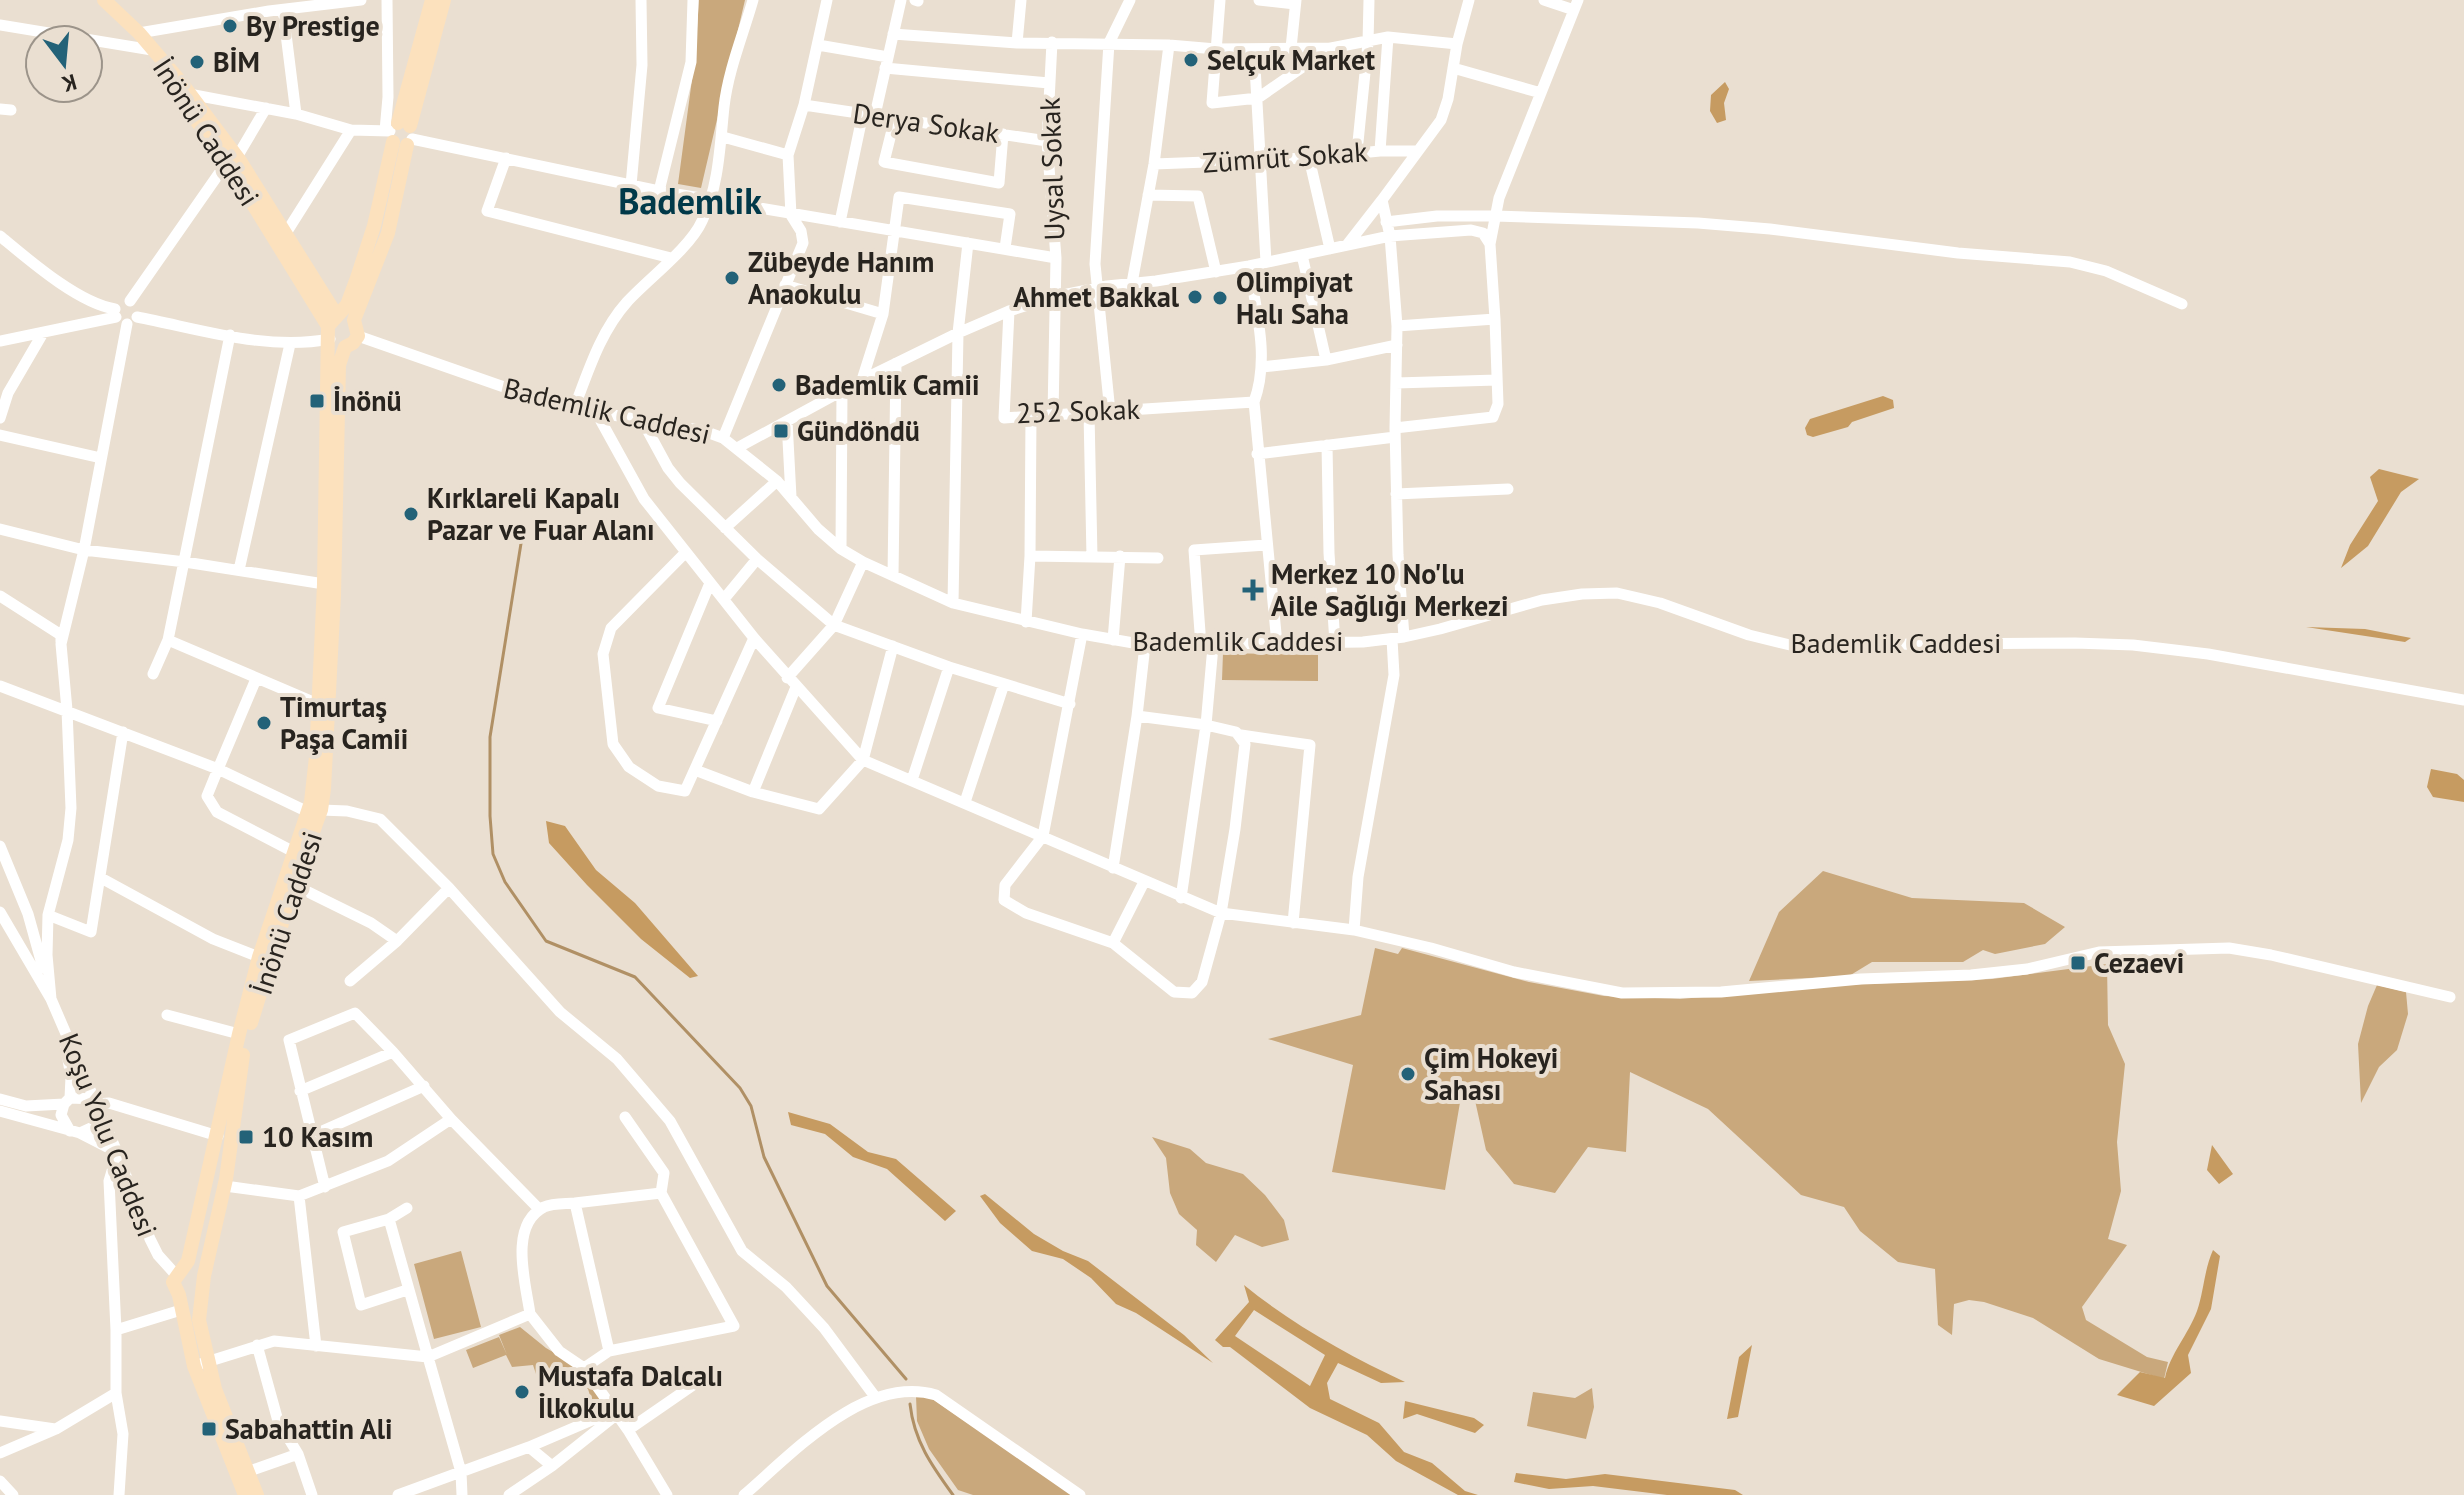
<svg xmlns="http://www.w3.org/2000/svg" width="2464" height="1495" font-family="'PT Sans',sans-serif">
<style>
.green{fill:#c9a87c}
.forest{fill:#c69b61;fill-rule:evenodd}
.lines{fill:none;stroke-linecap:round;stroke-linejoin:round}
.stream{stroke:#b09065;stroke-width:3}
.minor{stroke:#fff;stroke-width:11}
.major{stroke:#fce1bd;stroke-width:14}
.poi-dot{fill:#236278;stroke:#eadfd1;stroke-width:3}
.labels{text-anchor:middle;stroke-width:8;stroke-linejoin:round;paint-order:stroke}
.poi-label{font-size:28px;font-weight:bold;fill:#28241f;stroke:#eadfd1;text-anchor:start}
.street-label{font-size:28px;fill:#28241f;stroke:#eadfd1}
.district-label{font-size:36px;font-weight:bold;fill:#013949;stroke:#eadfd1}
</style>
<rect width="100%" height="100%" fill="#eadfd1"/>
<!-- green -->
<path class="green" d="M699,0H745L701,188L678,184L695,57Z
M1223,653L1318,655V681L1222,680Z
M1823,871L1912,898L2024,903L2065,927L2045,944L1995,954L1983,950L1963,962H1872L1849,976L1749,981L1779,912Z
M1375,948L1398,954L1402,948L1529,982L1604,996L1680,999L1839,985L1992,979L2107,964L2108,1025L2125,1064L2117,1142L2121,1191L2108,1239L2127,1245L2082,1307L2086,1320L2147,1357L2168,1362L2164,1379L2099,1359L2033,1318L1984,1302L1969,1300L1954,1304L1952,1335L1938,1325L1935,1269L1898,1262L1860,1231L1844,1207L1801,1195L1708,1109L1630,1072L1626,1152L1588,1147L1555,1193L1514,1184L1486,1150L1472,1087L1463,1085L1445,1190L1332,1172L1353,1065L1268,1039L1361,1015Z
M2377,985L2406,992L2408,1014L2397,1050L2379,1067L2361,1103L2358,1044L2368,1006Z
M1152,1137L1190,1149L1206,1163L1243,1174L1265,1195L1284,1220L1289,1240L1262,1247L1235,1235L1216,1262L1196,1245L1197,1230L1179,1214L1170,1193L1166,1158Z
M461,1251L481,1327L434,1339L414,1264Z
M520,1327L546,1348L572,1363L574,1370L596,1389L605,1412L584,1418L580,1416L594,1408L588,1389L573,1375C562,1380 550,1375 537,1377L533,1365L512,1367L506,1355L473,1368L466,1350L499,1337L507,1355L499,1335Z
M1592,1388L1594,1407L1586,1439L1527,1426L1533,1392L1575,1398Z
M916,1396L931,1398L1073,1495H973L958,1490L929,1449L917,1421Z"/>
<!-- forest -->
<path class="forest" d="M1725,82L1729,89L1724,103L1726,120L1717,123L1710,111L1711,95Z
M1883,396L1893,400L1894,408L1852,422L1848,427L1813,437L1807,435L1805,428L1810,419Z
M2379,469L2419,479L2401,492L2368,546L2341,568L2350,545L2378,501L2370,477Z
M2306,627L2365,629L2411,638L2405,642Z
M2431,769L2457,774L2464,780V802L2433,797L2427,787Z
M546,821L565,826L596,870L635,903L698,976L690,978L641,939L587,885L549,843Z
M788,1112L830,1124L868,1152L896,1159L956,1211L945,1221L887,1169L853,1157L825,1134L791,1125Z
M2212,1145L2233,1174L2219,1184L2207,1170Z
M985,1194L1034,1234L1063,1251L1088,1261L1184,1335L1213,1363L1136,1313L1116,1304L1091,1278L1063,1259L1032,1251L1000,1223L980,1196Z
M2213,1250L2220,1256L2211,1309L2188,1355L2191,1373L2154,1406L2117,1395L2140,1372L2165,1378C2170,1354 2188,1335 2197,1311C2204,1291 2204,1270 2213,1250Z
M1244,1285C1293,1325 1348,1355 1405,1382L1381,1383L1338,1363L1327,1383L1330,1399L1379,1423L1404,1452L1432,1463L1465,1491L1478,1495H1458L1396,1461L1367,1435L1310,1408L1230,1347H1223L1215,1340L1249,1302ZM1254,1310L1325,1355L1310,1386L1235,1336Z
M1752,1345L1738,1417L1727,1419L1739,1357Z
M1405,1401L1474,1418L1484,1425L1475,1433L1417,1414L1403,1419Z
M1516,1473L1566,1479L1605,1474L1735,1490L1743,1495H1667L1593,1486L1549,1489L1514,1482Z"/>
<g class="lines">
<!-- stream -->
<path class="stream" d="M523,531L490,737V816L493,854L505,882L546,941L635,977L740,1088L751,1106L764,1157L827,1286L906,1379
M910,1404C914,1441 932,1466 953,1495"/>
<!-- minor -->
<path class="minor" d="M915,0L918,1
M1220,0L1212,103L1258,98L1330,48
M1259,0L1295,4
M1544,0L1574,10L1578,0
M283,10L296,114
M0,25L152,50
M139,33L269,11L361,0
M893,34L1017,43L1169,45L1216,49L1331,48L1388,37L1457,44
M1052,42L1047,141L1056,258L1053,414
M1017,43L1021,0
M818,45L888,57
M1291,48L1296,0
M1254,49L1266,262
M885,68L1049,83
M1453,68L1541,93
M189,94L296,114L351,130L390,131
M804,105L1047,141
M0,109L11,110
M875,115L901,0
M895,118L884,162L999,183L1003,134
M385,131L388,97L387,0
M723,137L788,155
M412,139L659,191L1056,258
M1380,151L1388,37
M1357,152L1368,43L1369,0
M237,157L266,108
M506,158L487,211L671,258
M1309,158L1330,249
M1154,164L1309,158L1380,151H1416
M631,185L642,65L641,0
M659,191L691,62L693,0
M1148,195L1198,196L1216,272
M791,215L788,155L804,105L827,0
M840,222L863,113
M1386,222L1437,216H1495L1698,223L1770,229L1958,253L2070,262L2106,271L2182,304
M286,233L351,130
M0,236C29,260 78,303 115,309
M1490,244L1499,198L1574,10
M1347,245L1382,200
M1302,255L1326,360
M1249,266C1256,311 1270,358 1254,402L1277,644
M1132,283L1154,164L1169,45
M785,285L883,314
M130,301L227,162
M1009,311L1004,418L1254,402
M137,317C200,329 266,351 330,339
M358,336L504,387L596,412L704,431L723,438L777,481L818,529L841,549L863,562L953,603L1082,634L1145,645L1363,642L1404,637L1440,629L1542,600L1582,594L1617,593L1660,603L1749,635L1790,645L2075,643L2133,645L2208,654L2464,700
M0,341L116,317
M1262,367L1326,360L1397,345
M862,380L883,314L899,197L1010,214L1005,248
M1396,383L1497,380
M575,406C589,369 601,331 627,302C648,279 690,248 702,221C719,187 720,144 724,107C728,71 743,35 753,0
M596,412L644,499L754,638L863,760L1221,913L1354,930L1431,948L1514,972L1622,993L1721,992L1861,979L1971,975L2027,969L2099,952L2229,948L2271,955L2450,997
M1110,412L1095,264L1109,43L1130,0
M1089,413L1092,557
M0,418L8,393L43,333
M787,421L791,497
M643,422L668,468L680,483L757,559L834,625L949,667L1070,704
M1395,428L1493,417L1498,404L1495,319L1397,326
M0,435L101,458
M723,438L803,243L801,231L791,215
M1327,445L1329,553L1335,643
M737,448L862,380L958,333L1009,311L1053,297L1107,286L1156,281L1249,266L1390,236L1471,230L1483,233L1490,244L1495,319
M1257,454L1395,437
M1396,494L1508,489
M725,528L777,481
M0,529L84,550L185,562L324,584
M841,549L842,390
M686,552L611,628L603,654L613,744L629,767L658,786L685,791L754,638
M1030,556L1158,558
M239,570L290,344
M893,576L896,363
M710,583L658,708L717,721
M0,596L61,635V642
M724,599L757,559
M953,603L958,333L968,243
M1026,622L1030,556L1031,416
M1082,634L1043,836L1005,885L1004,900L1026,913L1113,943L1174,992L1192,993L1202,982L1221,913L1235,829L1245,744L1236,732L1206,725L1137,716
M1404,637L1398,555L1395,428L1397,326L1390,236L1382,200L1441,120L1448,99L1457,44L1469,0
M168,640L318,704
M1113,640L1120,556
M1201,646L1194,550L1266,545
M153,674L168,640L230,335
M787,678L834,625L863,562
M0,686L218,769L256,679
M1241,735L1310,745L1293,923
M695,770L753,792L819,809L863,760L893,646
M912,780L949,667
M753,792L796,687
M965,802L1004,684
M321,810L347,811L380,819L449,888L560,1012L617,1059L670,1121L742,1251L786,1287L824,1328L876,1398
M0,846L28,914L43,968
M294,852L217,812L207,796L218,769L308,812
M1113,868L1137,716L1145,645
M101,878L213,939L259,957
M294,885L371,923L397,941
M1181,898L1206,725L1213,646
M0,912L51,999L117,1152L150,1239L158,1255L176,1275
M48,915L91,932L123,732
M1354,930L1358,877L1394,675L1392,639
M1113,943L1144,882
M350,981L397,941L449,888
M51,999L47,955L48,915L68,840L71,808L67,710L61,644L84,550L127,324
M167,1015L239,1034
M65,1042L71,1077L70,1098
M300,1091L393,1052L451,1119L539,1209
M0,1099L26,1106L64,1104
M97,1104L109,1103L218,1136
M0,1111L80,1133L117,1152
M625,1117L664,1173L661,1193
M70,1131L61,1115L64,1104L70,1098L95,1099
M80,1133L93,1127L100,1112
M311,1136L424,1086
M117,1154L109,1181L116,1330V1393L123,1434L119,1495
M225,1186L299,1196L388,1161L451,1119
M325,1187L289,1040L355,1013L393,1052
M299,1196L316,1346
M575,1203L661,1193L734,1326L609,1351L584,1368
M389,1219L428,1357L530,1314L559,1351L584,1368L628,1430L667,1495
M407,1290L361,1305L343,1232L389,1219L407,1208
M530,1314C526,1284 508,1225 544,1207C553,1203 565,1204 575,1203L609,1351
M116,1330L181,1310
M257,1345L278,1421L298,1454L312,1495
M194,1366L274,1341L428,1357L461,1472L462,1495
M0,1421L55,1429
M628,1430L699,1381
M529,1447L552,1466
M0,1453L56,1429L116,1393
M247,1472L298,1454
M0,1481L13,1495
M398,1495L529,1447L613,1411
M509,1495L552,1466L616,1415
M744,1495C793,1453 865,1374 936,1395L1080,1495"/>
<!-- major -->
<path class="major" d="M104,0L139,33L180,81L240,161L337,316
M163,71L173,89L227,162L328,326
M398,123L432,0
M410,126L444,0
M251,1023L294,885L321,810L324,789L334,595L339,365L345,347L353,343L358,336L354,320L388,233L407,145
M243,1055L226,1179L204,1276L199,1320L215,1389L257,1495
M245,1495L194,1366L179,1295L173,1282L188,1261L239,1034L259,957L311,802L316,757L324,584L328,326L347,305L357,278L374,226L393,142"/>
</g>
<!-- markers -->
<g class="poi-dot">
<circle cx="230" cy="26" r="8"/>
<circle cx="1191" cy="60" r="8"/>
<circle cx="197" cy="62" r="8"/>
<circle cx="732" cy="278" r="8"/>
<circle cx="1195" cy="297" r="8"/>
<circle cx="1220" cy="298" r="8"/>
<circle cx="779" cy="385" r="8"/>
<rect x="309" y="393" width="16" height="16" rx="4"/>
<rect x="773" y="423" width="16" height="16" rx="4"/>
<circle cx="411" cy="514" r="8"/>
<path d="M1249 578h8v8h8v8h-8v8h-8v-8h-8v-8h8z"/>
<circle cx="264" cy="723" r="8"/>
<rect x="2070" y="955" width="16" height="16" rx="4"/>
<circle cx="1408" cy="1074" r="8"/>
<rect x="238" y="1129" width="16" height="16" rx="4"/>
<circle cx="522" cy="1392" r="8"/>
<rect x="201" y="1421" width="16" height="16" rx="4"/>
</g>
<g class="labels">
<!-- poi labels -->
<g class="poi-label">
<text x="246" y="36">By Prestige</text>
<text x="1207" y="70">Selçuk Market</text>
<text x="213" y="72">BİM</text>
<text x="748" y="272">Zübeyde Hanım<tspan x="748" dy="32">Anaokulu</tspan></text>
<text x="1236" y="292">Olimpiyat<tspan x="1236" dy="32">Halı Saha</tspan></text>
<text x="1179" y="307" text-anchor="end">Ahmet Bakkal</text>
<text x="795" y="395">Bademlik Camii</text>
<text x="333" y="411">İnönü</text>
<text x="797" y="441">Gündöndü</text>
<text x="427" y="508">Kırklareli Kapalı<tspan x="427" dy="32">Pazar ve Fuar Alanı</tspan></text>
<text x="1271" y="584">Merkez 10 No'lu<tspan x="1271" dy="32">Aile Sağlığı Merkezi</tspan></text>
<text x="280" y="717">Timurtaş<tspan x="280" dy="32">Paşa Camii</tspan></text>
<text x="2094" y="973">Cezaevi</text>
<text x="1424" y="1068">Çim Hokeyi<tspan x="1424" dy="32">Sahası</tspan></text>
<text x="262" y="1147">10 Kasım</text>
<text x="538" y="1386">Mustafa Dalcalı<tspan x="538" dy="32">İlkokulu</tspan></text>
<text x="225" y="1439">Sabahattin Ali</text>
</g>
<!-- street labels -->
<g class="street-label">
<text transform="translate(926 123) rotate(8)" y="10">Derya Sokak</text>
<text transform="translate(206 132) rotate(57)" y="10">İnönü Caddesi</text>
<text transform="translate(1285 157) rotate(-4)" y="10">Zümrüt Sokak</text>
<text transform="translate(1052 169) rotate(-92)" y="10">Uysal Sokak</text>
<text transform="translate(607 411) rotate(13)" y="10">Bademlik Caddesi</text>
<text transform="translate(1078 411) rotate(-2)" y="10">252 Sokak</text>
<text x="1238" y="651">Bademlik Caddesi</text>
<text x="1896" y="653">Bademlik Caddesi</text>
<text transform="translate(287 913) rotate(-72)" y="10">İnönü Caddesi</text>
<text transform="translate(108 1135) rotate(68)" y="10">Koşu Yolu Caddesi</text>
</g>
<!-- district labels -->
<g class="district-label">
<text x="690" y="214">Bademlik</text>
</g>
</g>
<!-- north arrow -->
<g transform="translate(64 64) rotate(164)"><circle r="38" fill="#eadfd1" stroke="#9c948a" stroke-width="2"/>
<path d="M0-6L14 30L0 20L-14 30Z" fill="#236278"/>
<text y="-12" font-size="22" font-weight="bold" text-anchor="middle" fill="#28241f">K</text>
</g>
</svg>
